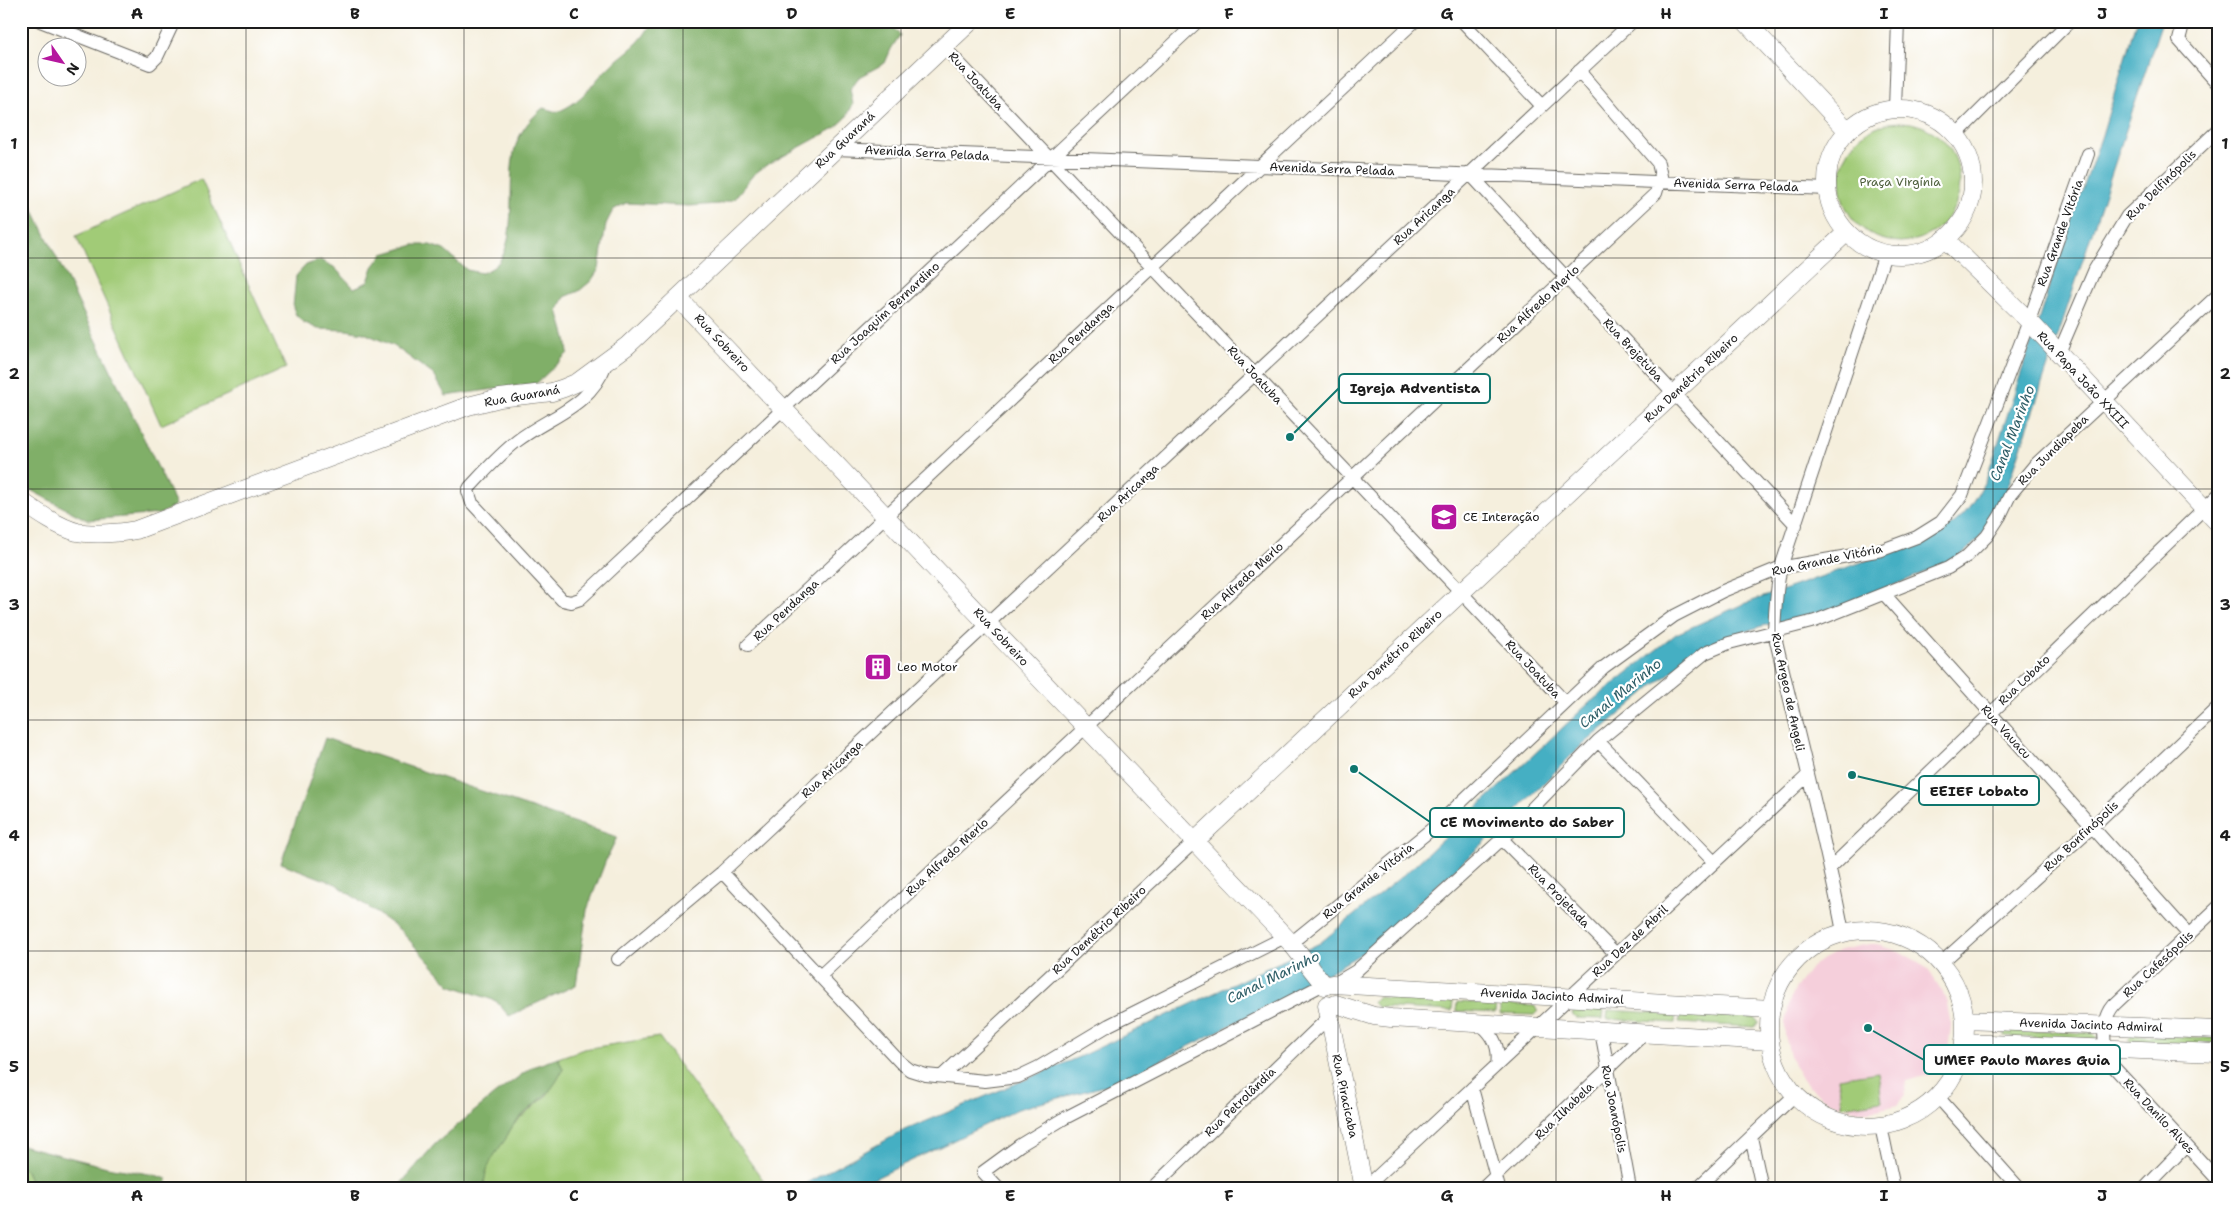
<svg xmlns="http://www.w3.org/2000/svg" width="2239" height="1209" font-family="'Shantell Sans',sans-serif">
<style>
.built{fill:#f5cfdb}
.green{fill:#a1cb77;stroke:#5e744a}
.forest{fill:#80af68;stroke:#4e6642}
.water{fill:#44afc3;stroke:#306670}
.lines{fill:none;stroke-linecap:round;stroke-linejoin:round}
.street-casing{stroke:#686660;stroke-width:14}
.secondary-casing{stroke:#686660;stroke-width:19}
.street{stroke:#fff;stroke-width:12}
.secondary{stroke:#fff;stroke-width:18}
.grid{fill:none;stroke:#1c1c1c;stroke-width:1;stroke-opacity:0.55}
.labels{text-anchor:middle;stroke-width:4.5;stroke-linejoin:round;paint-order:stroke}
.street-label{font-size:12px;fill:#1c1c1c;stroke:#fff}
.park-label{font-size:12px;fill:#516240;stroke:#fff}
.poi-label{font-size:12px;fill:#1c1c1c;stroke:#fff;text-anchor:start}
.water-label{font-size:14px;font-style:italic;fill:#2e5e67;stroke:#fff}
.leader{fill:none;stroke:#0f766e;stroke-width:2}
.callout-dot{fill:#0f766e;stroke:#fff;stroke-width:2}
.callout{fill:#fff;stroke:#0f766e;stroke-width:2}
.callout-label{font-size:14px;text-anchor:middle;font-weight:bold;fill:#1c1c1c}
.neatline{fill:none;stroke:#1c1c1c;stroke-width:2}
.grid-label{font-size:16px;text-anchor:middle;font-weight:bold;fill:#1c1c1c}
</style>
<rect width="100%" height="100%" fill="#fff"/>
<filter id="ink" filterUnits="userSpaceOnUse"><feTurbulence type="fractalNoise" baseFrequency=".02" numOctaves="2"/><feDisplacementMap in="SourceGraphic" scale="10" xChannelSelector="R" yChannelSelector="G"/><feConvolveMatrix kernelMatrix="1 2 1 2 8 2 1 2 1" color-interpolation-filters="sRGB"/></filter>
<filter id="wash" filterUnits="userSpaceOnUse"><feTurbulence type="fractalNoise" baseFrequency=".0096" numOctaves="4" result="noise"/><feDisplacementMap in="SourceGraphic" scale="20" xChannelSelector="R" yChannelSelector="G"/><feGaussianBlur stdDeviation="1.12" result="paint"/><feColorMatrix in="noise" values="0 0 0 0 0 0 0 0 0 0 0 0 0 0 0 0 0 1.4 0 .05"/><feComposite in="paint" operator="in"/></filter>
<g filter="url(#wash)">
<rect width="100%" height="100%" fill="#f5efdd"/>
<!-- built -->
<path class="built" d="M1864,945H1876L1899,951L1920,963L1929,971L1942,991L1947,1003L1951,1026L1948,1050L1938,1072L1907,1081L1905,1095L1897,1105L1878,1110L1866,1111L1854,1110L1831,1102L1811,1089L1803,1080L1791,1059L1785,1036V1023L1790,1000L1795,989L1810,969L1819,961L1840,950Z"/>
<!-- green -->
<path class="green" d="M1840 182a60 60 0 1 1 120 0a60 60 0 1 1-120 0Z
M201,179L286,368L161,425L76,236Z
M1377,997L1453,1001L1452,1011L1377,1007L1373,1002Z
M1457,1002L1496,1004L1495,1013L1456,1011Z
M1500,1004L1535,1006L1538,1011L1534,1015L1500,1014Z
M1576,1008L1604,1010L1603,1019L1575,1018L1572,1014Z
M1608,1010L1676,1014L1675,1023L1607,1019Z
M1680,1014L1755,1018L1759,1023L1754,1027L1679,1023Z
M2007,1030L2092,1033L2097,1038L2096,1040L2004,1036V1032Z
M2130,1035L2218,1038V1046L2128,1041Z
M659,1037L769,1188H484V1178L489,1163L514,1124L547,1095L563,1069L558,1058L584,1049Z
M1878,1072L1882,1101L1842,1107L1838,1078Z
M21,1167L25,1169L34,1188H21Z"/>
<!-- forest -->
<path class="forest" d="M652,21H887L900,35L891,49L885,63L859,77L850,89L853,104L846,118L835,128L765,166L753,175L734,199L719,204L689,206L626,203L613,210L606,224L599,269L591,281L579,291L565,297L558,310L566,338L568,353L537,383L446,396L434,375L394,346L364,333L346,330L318,329L303,322L296,315L293,307L296,276L306,265L320,260L334,267L354,288L368,282L373,267L383,254L414,245H430L444,250L467,270L482,273C486,271 492,269 496,265C520,242 505,176 516,145C521,130 531,118 543,108L557,112C582,102 589,87 607,69C623,53 643,44 652,21Z
M26,194L176,505L160,514L87,520L21,485V197Z
M325,738L617,837L606,860L587,910L576,985L509,1016L496,1001L450,985L400,930L336,884L281,863Z
M558,1058L563,1069C550,1098 534,1102 515,1123C511,1128 508,1134 505,1140C494,1155 484,1168 484,1188H397L435,1144L494,1095L532,1067Z
M21,1145L107,1167L155,1175L167,1179L166,1188H34L25,1169L21,1167Z"/>
<!-- water -->
<path class="water" d="M2136,21H2162L2005,496L1979,539L1957,559L1837,609L1762,626L1725,638L1705,647L1653,686L1577,750L1486,841L1364,952L1303,988L1119,1082L1018,1109L855,1188H797L903,1131L1079,1057L1320,943L1414,866L1588,704L1676,634L1741,605L1924,540C1961,522 1968,514 1987,477L2062,248L2102,135Z"/>
</g>
<g filter="url(#ink)">
<g class="lines">
<!-- street casing -->
<g class="street-casing">
<path id="street" d="M40,21L150,64L157,57L174,21
M1462,21L1542,106
M2184,21L2179,40L2218,84
M944,47L1566,703
M1895,109L1898,21
M1956,135L2070,21
M835,149L1828,189
M1471,175L1796,525
M2059,353L2095,269L2127,216L2218,130
M606,364C589,408 551,415 517,441C500,454 485,471 470,487L468,491L472,503L562,600L571,602L580,599L1198,21
M1885,595L2189,935
M748,645L1415,21
M1598,741L1714,862
M1502,839L1616,954
M1831,867L2218,495
M722,872L900,1062L910,1070L926,1075L985,1081L1018,1077L1039,1067L1109,1025L1285,937
M2218,907L2114,1005C2101,1020 2102,1047 2111,1064L2218,1180
M1843,932C1824,832 1797,732 1774,632C1775,610 1776,589 1781,567L1885,254
M1291,943L1438,824L1604,667L1674,616L1723,591L1779,568L1882,550L1917,537L1941,522L1962,495L2029,321L2088,154
M618,959L722,872L1633,21
M1941,963L2091,828L2218,707
M820,976L1656,193L1661,176L1658,163L1579,71
M1334,984L1356,971L1502,839L1598,741L1705,653L1729,643L1815,621L1948,568L1967,556L1987,536L2000,516L2010,495L2034,466L2218,295
M1478,1023C1493,1033 1500,1047 1497,1065
M1601,1031L1630,1188
M942,1076L1194,842
M1472,1088L1499,1188
M1938,1097L2019,1188
M1881,1126L1894,1188
M1751,1137L1762,1188
M998,1188L983,1172L1020,1145L1063,1119L1324,984
M1152,1188L1329,1017
M1365,1188L1807,776
M1483,1188L1645,1033
M1697,1188L1795,1095
M2145,1188L2186,1146"/>
</g>
<!-- secondary casing -->
<g class="secondary-casing">
<path id="secondary" d="M1745,21L1848,131
M1827 182a73 73 0 1 1 146 0a73 73 0 1 1-146 0Z
M1945,239L2029,321L2218,523
M678,298L1291,943L1325,986
M21,501C37,512 58,527 77,532C93,535 120,533 136,530L468,406L500,398L552,392L564,388L578,382L627,346L971,21
M1194,842L1847,232
M1769 1028a98 98 0 1 1 196 0a98 98 0 1 1-196 0Z
M1332,984L1771,1009
M1336,1004L1374,1016L1391,1018L1770,1041
M1327,1005L1364,1188
M1965,1020L2218,1030
M1964,1043L2218,1053"/>
</g>
<!-- street -->
<use href="#street" class="street"/>
<!-- secondary -->
<use href="#secondary" class="secondary"/>
</g>
</g>
<!-- grid -->
<path class="grid" d="M246,21V1188M464,21V1188M683,21V1188M901,21V1188M1120,21V1188M1338,21V1188M1556,21V1188M1775,21V1188M1993,21V1188M21,258H2218M21,489H2218M21,720H2218M21,951H2218"/>
<!-- icons -->
<defs>
<g id="school-square" transform="scale(1.4375)"><rect x="-9" y="-9" width="18" height="18" rx="4" fill="#b5179e" stroke="#fff"/><path d="M0-5L7-2L0 1L-7-2ZM-4 1L0 2.5L4 1V4Q0 6-4 4Z" fill="#fff"/></g>
<g id="building-square" transform="scale(1.4375)"><rect x="-9" y="-9" width="18" height="18" rx="4" fill="#b5179e" stroke="#fff"/><path d="M-4-6H4V6H1V3H-1V6H-4ZM-2.5-4.3h1.7v1.8h-1.7ZM.8-4.3h1.7v1.8H.8ZM-2.5-1h1.7V.8h-1.7ZM.8-1h1.7V.8H.8Z" fill="#fff"/></g>
</defs>
<g fill-rule="evenodd">
<use href="#school-square" x="1444" y="517"/>
<use href="#building-square" x="878" y="667"/>
</g>
<g class="labels">
<!-- street labels -->
<g class="street-label">
<text transform="translate(976 81) rotate(47)" y="4">Rua Joatuba</text>
<text transform="translate(845 140) rotate(-43)" y="4">Rua Guaraná</text>
<text transform="translate(927 153) rotate(3)" y="4">Avenida Serra Pelada</text>
<text transform="translate(1332 169) rotate(2)" y="4">Avenida Serra Pelada</text>
<text transform="translate(1736 185) rotate(2)" y="4">Avenida Serra Pelada</text>
<text transform="translate(2161 185) rotate(-45)" y="4">Rua Delfinópolis</text>
<text transform="translate(1424 216) rotate(-43)" y="4">Rua Aricanga</text>
<text transform="translate(2060 233) rotate(-70)" y="4">Rua Grande Vitória</text>
<text transform="translate(1538 304) rotate(-43)" y="4">Rua Alfredo Merlo</text>
<text transform="translate(885 313) rotate(-43)" y="4">Rua Joaquim Bernardino</text>
<text transform="translate(1081 333) rotate(-43)" y="4">Rua Pendanga</text>
<text transform="translate(722 343) rotate(47)" y="4">Rua Sobreiro</text>
<text transform="translate(1633 350) rotate(47)" y="4">Rua Brejetuba</text>
<text transform="translate(1255 375) rotate(47)" y="4">Rua Joatuba</text>
<text transform="translate(1691 378) rotate(-43)" y="4">Rua Demétrio Ribeiro</text>
<text transform="translate(2083 380) rotate(47)" y="4">Rua Papa João XXIII</text>
<text transform="translate(522 396) rotate(-10)" y="4">Rua Guaraná</text>
<text transform="translate(2053 450) rotate(-45)" y="4">Rua Jundiapeba</text>
<text transform="translate(1128 493) rotate(-43)" y="4">Rua Aricanga</text>
<text transform="translate(1827 560) rotate(-12)" y="4">Rua Grande Vitória</text>
<text transform="translate(1242 581) rotate(-43)" y="4">Rua Alfredo Merlo</text>
<text transform="translate(786 610) rotate(-43)" y="4">Rua Pendanga</text>
<text transform="translate(1001 637) rotate(47)" y="4">Rua Sobreiro</text>
<text transform="translate(1395 654) rotate(-43)" y="4">Rua Demétrio Ribeiro</text>
<text transform="translate(1533 669) rotate(47)" y="4">Rua Joatuba</text>
<text transform="translate(2024 680) rotate(-44)" y="4">Rua Lobato</text>
<text transform="translate(1788 692) rotate(78)" y="4">Rua Argeo de Angeli</text>
<text transform="translate(2006 732) rotate(48)" y="4">Rua Vauacu</text>
<text transform="translate(832 769) rotate(-43)" y="4">Rua Aricanga</text>
<text transform="translate(2081 836) rotate(-43)" y="4">Rua Bonfinópolis</text>
<text transform="translate(947 857) rotate(-43)" y="4">Rua Alfredo Merlo</text>
<text transform="translate(1368 881) rotate(-39)" y="4">Rua Grande Vitória</text>
<text transform="translate(1559 896) rotate(46)" y="4">Rua Projetada</text>
<text transform="translate(1099 930) rotate(-43)" y="4">Rua Demétrio Ribeiro</text>
<text transform="translate(1630 941) rotate(-43)" y="4">Rua Dez de Abril</text>
<text transform="translate(2158 964) rotate(-43)" y="4">Rua Cafesópolis</text>
<text transform="translate(1552 996) rotate(3)" y="4">Avenida Jacinto Admiral</text>
<text transform="translate(2091 1025) rotate(2)" y="4">Avenida Jacinto Admiral</text>
<text transform="translate(1345 1096) rotate(78)" y="4">Rua Piracicaba</text>
<text transform="translate(1240 1102) rotate(-44)" y="4">Rua Petrolândia</text>
<text transform="translate(1614 1109) rotate(79)" y="4">Rua Joanópolis</text>
<text transform="translate(1564 1111) rotate(-44)" y="4">Rua Ilhabela</text>
<text transform="translate(2159 1116) rotate(47)" y="4">Rua Danilo Alves</text>
</g>
<!-- park labels -->
<g class="park-label">
<text x="1900" y="186">Praça Virgínia</text>
</g>
<!-- poi labels -->
<g class="poi-label">
<text x="1463" y="521">CE Interação</text>
<text x="897" y="671">Leo Motor</text>
</g>
<!-- water labels -->
<g class="water-label">
<text transform="translate(2012 433) rotate(-69)" y="5">Canal Marinho</text>
<text transform="translate(1620 693) rotate(-39)" y="5">Canal Marinho</text>
<text transform="translate(1273 977) rotate(-26)" y="5">Canal Marinho</text>
</g>
</g>
<!-- callouts -->
<path class="leader" d="M1290 437L1339 388M1852 775L1919 791M1354 769L1430 822M1868 1028L1924 1060"/>
<g class="callout-dot">
<circle cx="1290" cy="437" r="5"/>
<circle cx="1852" cy="775" r="5"/>
<circle cx="1354" cy="769" r="5"/>
<circle cx="1868" cy="1028" r="5"/>
</g>
<g class="callout">
<rect x="1339" y="374" width="151" height="29" rx="5"/>
<rect x="1919" y="776" width="120" height="29" rx="5"/>
<rect x="1430" y="808" width="194" height="29" rx="5"/>
<rect x="1924" y="1045" width="196" height="29" rx="5"/>
</g>
<g class="callout-label">
<text x="1415" y="393">Igreja Adventista</text>
<text x="1979" y="796">EEIEF Lobato</text>
<text x="1527" y="827">CE Movimento do Saber</text>
<text x="2022" y="1065">UMEF Paulo Mares Guia</text>
</g>
<!-- margin -->
<rect width="2239" height="1209" fill="none" stroke="#fff" stroke-width="55"/>
<!-- north arrow -->
<g transform="translate(62 62) rotate(124)"><circle r="24" fill="#ffffff" stroke="#a4a4a4"/>
<path d="M0-4L9 19L0 12L-9 19Z" fill="#b5179e"/>
<text y="-8" font-size="14" font-weight="bold" text-anchor="middle" fill="#1c1c1c">N</text>
</g>
<rect x="28" y="28" width="2184" height="1154" class="neatline"/>
<g class="grid-label">
<text x="137" y="19">A</text>
<text x="355" y="19">B</text>
<text x="574" y="19">C</text>
<text x="792" y="19">D</text>
<text x="1010" y="19">E</text>
<text x="1229" y="19">F</text>
<text x="1447" y="19">G</text>
<text x="1666" y="19">H</text>
<text x="1884" y="19">I</text>
<text x="2102" y="19">J</text>
<text x="14" y="149">1</text>
<text x="2225" y="149">1</text>
<text x="14" y="379">2</text>
<text x="2225" y="379">2</text>
<text x="14" y="610">3</text>
<text x="2225" y="610">3</text>
<text x="14" y="841">4</text>
<text x="2225" y="841">4</text>
<text x="14" y="1072">5</text>
<text x="2225" y="1072">5</text>
<text x="137" y="1201">A</text>
<text x="355" y="1201">B</text>
<text x="574" y="1201">C</text>
<text x="792" y="1201">D</text>
<text x="1010" y="1201">E</text>
<text x="1229" y="1201">F</text>
<text x="1447" y="1201">G</text>
<text x="1666" y="1201">H</text>
<text x="1884" y="1201">I</text>
<text x="2102" y="1201">J</text>
</g>
</svg>
